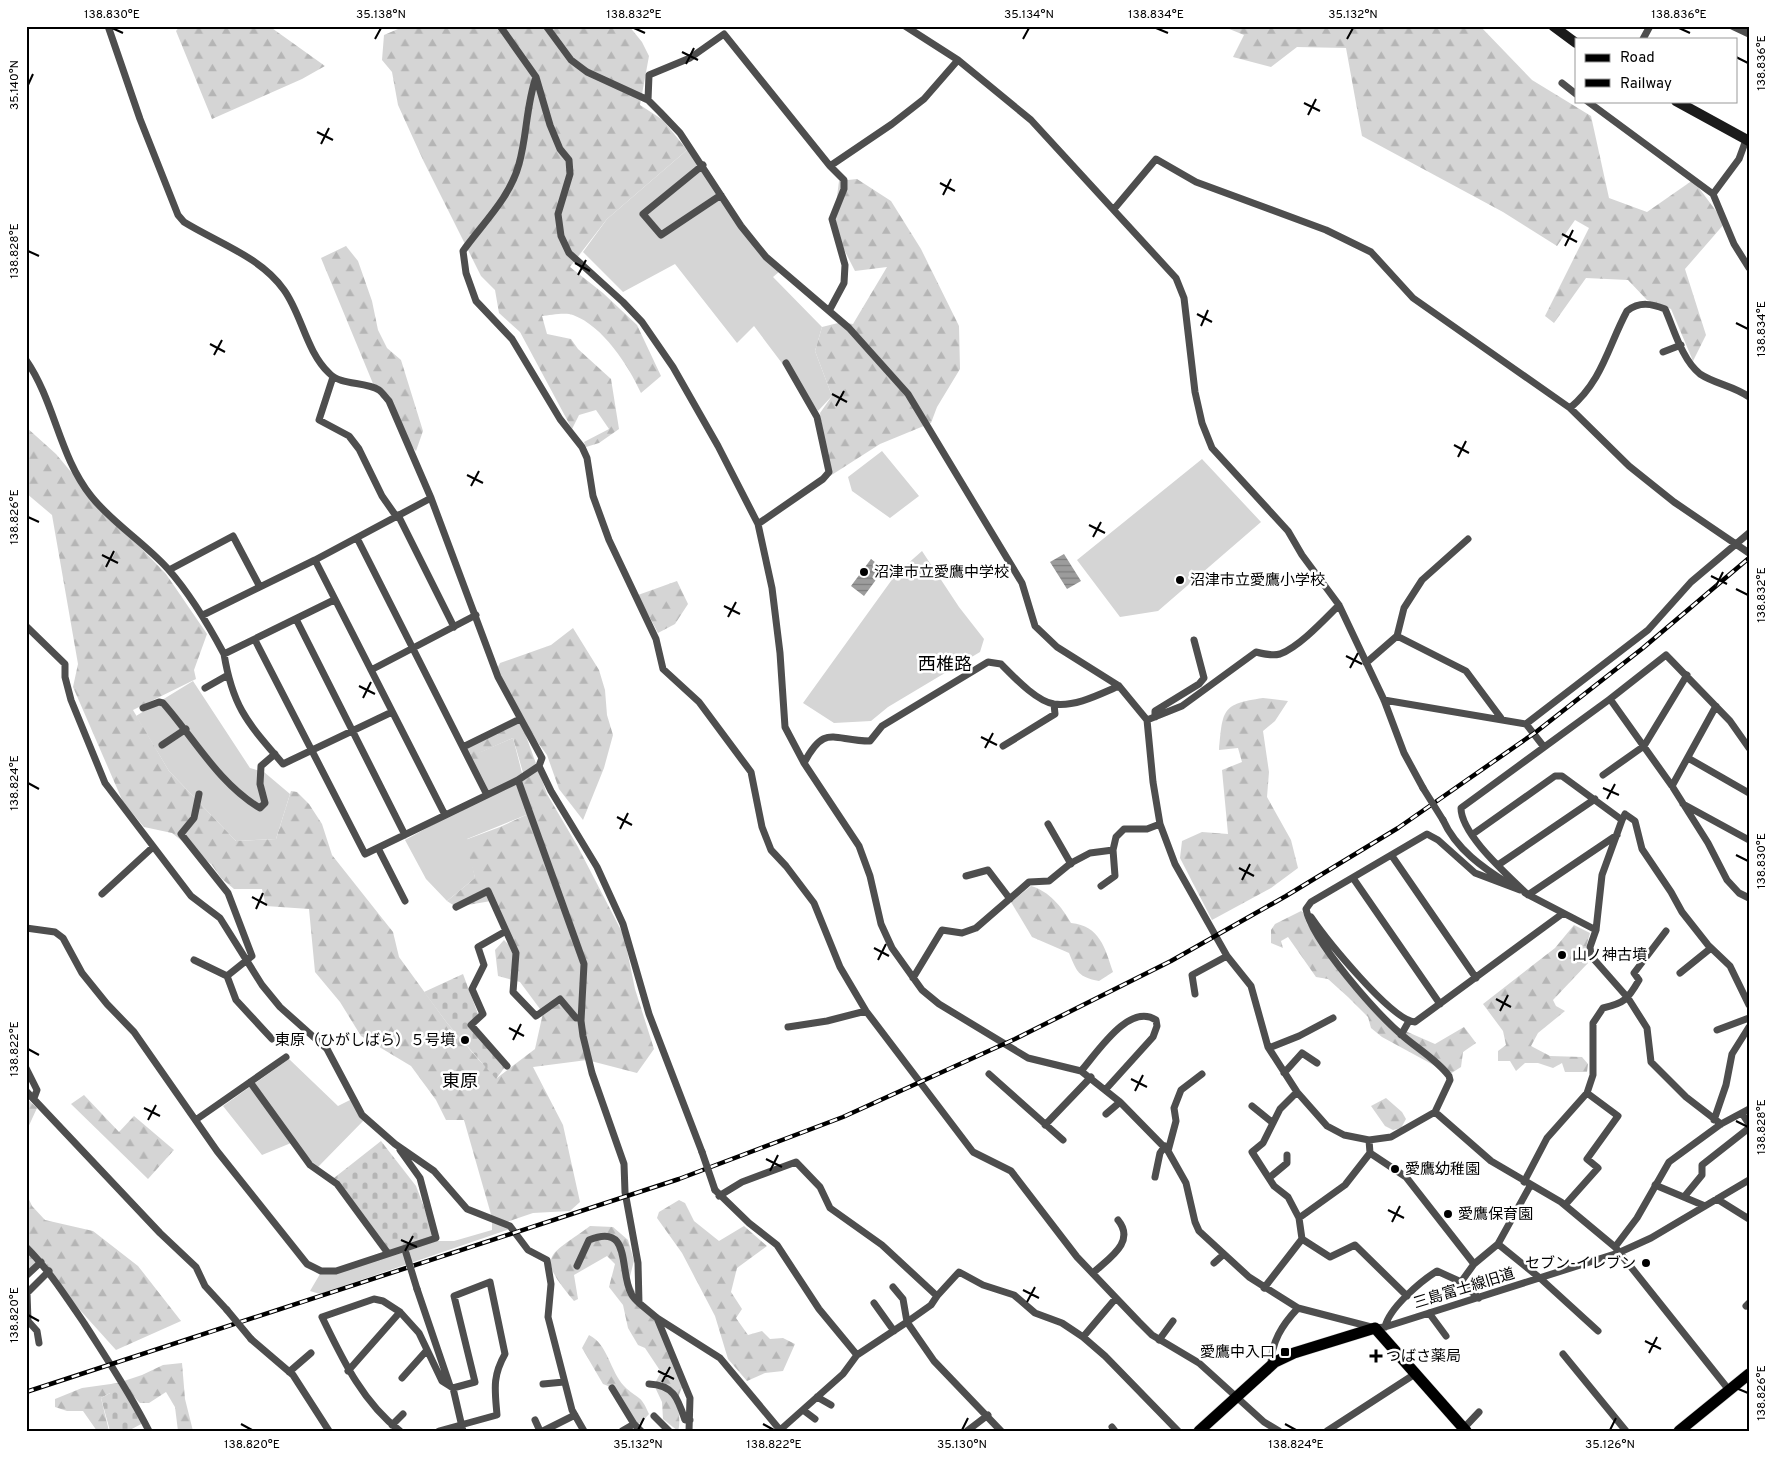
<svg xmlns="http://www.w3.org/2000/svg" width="1775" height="1457" font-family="Overpass,'Noto Sans JP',sans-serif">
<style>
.grass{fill:#d5d5d5}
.forest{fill:url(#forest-firs)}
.cemetery{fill:url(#cemetery-stones)}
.water{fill:url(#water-rules)}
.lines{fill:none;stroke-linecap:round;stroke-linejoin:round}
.primary-casing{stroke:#dbdbdb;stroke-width:12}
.street{stroke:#4e4e4e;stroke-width:7}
.secondary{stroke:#1b1b1b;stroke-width:10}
.primary{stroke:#000;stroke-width:11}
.rail-casing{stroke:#000;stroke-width:4.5}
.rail{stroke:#fff;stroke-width:2.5;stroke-dasharray:8;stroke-linecap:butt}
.street-bridge{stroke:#4e4e4e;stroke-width:7}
.ticks{fill:none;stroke:#000;stroke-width:2}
.poi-dot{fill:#000;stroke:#fff;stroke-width:2}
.labels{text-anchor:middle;stroke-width:5;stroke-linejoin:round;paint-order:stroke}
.poi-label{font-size:15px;fill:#000;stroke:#fff;text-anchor:start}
.street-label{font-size:15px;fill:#000;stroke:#fff}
.quarter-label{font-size:18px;fill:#000;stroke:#fff}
.neatline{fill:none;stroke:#000;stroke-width:2}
.ticks-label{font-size:12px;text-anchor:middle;fill:#000}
</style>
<defs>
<pattern id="forest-firs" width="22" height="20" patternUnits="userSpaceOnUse" patternTransform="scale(1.25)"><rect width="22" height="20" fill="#d5d5d5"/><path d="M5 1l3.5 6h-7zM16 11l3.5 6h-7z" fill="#b5b5b5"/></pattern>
<pattern id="cemetery-stones" width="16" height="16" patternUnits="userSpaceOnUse" patternTransform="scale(1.25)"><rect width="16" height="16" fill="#d5d5d5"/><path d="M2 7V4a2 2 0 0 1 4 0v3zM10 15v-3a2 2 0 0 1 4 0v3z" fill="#b5b5b5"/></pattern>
<pattern id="water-rules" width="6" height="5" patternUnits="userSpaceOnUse" patternTransform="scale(1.25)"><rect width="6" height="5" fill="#9c9c9c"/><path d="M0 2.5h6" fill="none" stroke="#7d7d7d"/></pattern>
</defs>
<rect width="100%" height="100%" fill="#fff"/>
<!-- grass -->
<path class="grass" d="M687,150L779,272L773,277L822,327L815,351L832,396L818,411L754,326L737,343L675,264L623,292L583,252L607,219Z
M882,451L919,496L890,518L852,491L848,477Z
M1202,459L1261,522L1158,611L1120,617L1077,560Z
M922,551L959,607L984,639L980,652L888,707L871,721L834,723L803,703L896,574Z
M193,681L250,768L264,772L290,794L276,839L236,841L169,771L136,716Z
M513,738L523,777L526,815L467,839L475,878L447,901L426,879L405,840L487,795L477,775L478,753Z
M289,1059L338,1106L354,1098L366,1118L318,1167L291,1143L262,1155L223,1106Z
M492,1220L510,1229L320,1294L310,1291L320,1274L437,1241H454L492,1230Z"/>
<!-- forest -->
<path class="forest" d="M180,26H269L325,66L302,79L212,119L176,31Z
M405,26H629L642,42L649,56L640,105L663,120L687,150L607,219L570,267L603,293L637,325L661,376L641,393C628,365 603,326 573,315C566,312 550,315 542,316L547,334L571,339L578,349L611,379L619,429L599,443L586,447L584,442L609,429L596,410L579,415L572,429L520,332L499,313L495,290L481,276L423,160L398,105L392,72L382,60L384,35Z
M1222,26H1480L1532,80L1591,116L1609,198L1647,212L1693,180L1725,223L1685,269L1706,335L1693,361L1671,309L1647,300L1628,280L1586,278L1554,323L1545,316L1589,228L1575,220L1557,246L1503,212L1362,136L1346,48L1297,47L1271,67L1233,57L1244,35Z
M857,179L891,201L921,249L959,326L960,369L937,407L931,423L880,444L830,476L820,413L832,396L815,351L822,327L842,322L853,324L887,267L855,271L833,228L839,181Z
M346,246L358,261L372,301L378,330L387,348L401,360L423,431L416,451L401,436L385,397L374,386L321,258Z
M26,427L56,454L92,497L166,574L207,634L194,670L196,679L133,710L169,771L236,841L276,839L291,791L297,792L309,804L322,824L332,855L393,932L399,957L447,1023L478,1059L497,1078L535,1049L543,1013L520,982L498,976L495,950L504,940L515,951L491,901L456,907L447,901L475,878L465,840L500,827L526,815L519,795L524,776L513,738L479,753V769L474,768L465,748L521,722L547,794L578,847L624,936L635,989L654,1049L637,1073L587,1060L533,1067L563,1125L580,1202L570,1211L533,1213L504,1223L492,1218L464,1120H446L436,1100L411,1066L361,1036L340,1002L315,972L309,909L266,906L262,889H234L221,878L212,865L172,833L144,827L123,802L73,687L78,664L52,515L26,493Z
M677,581L688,604L675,624L658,633L638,595Z
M573,628L599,670L605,690L607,715L613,735L604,768L583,820L559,789L547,755L519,717L497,669L500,663L551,645Z
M1263,698L1288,701L1275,721L1263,731L1269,772L1267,797L1291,840L1298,868L1271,888L1212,920L1180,858L1182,841L1202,832L1228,834L1222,770L1242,762L1238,748L1219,750C1223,710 1221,704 1263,698Z
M1031,886C1049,891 1062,907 1071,923C1100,926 1105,948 1113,972L1099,981C1078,977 1077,972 1069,953L1032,937L1011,902Z
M1301,911L1303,912L1307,924L1387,1023L1435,1044L1464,1027L1476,1043L1463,1052L1461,1067L1450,1074L1382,1037L1371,1028L1368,1017L1348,997L1328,979L1316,977L1288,937L1281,941L1283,948L1271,943V930L1275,924Z
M1574,925L1590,933L1585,951L1588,963L1553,1000L1556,1006L1565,1011L1538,1033L1531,1046L1550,1056L1582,1057L1588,1064L1587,1072H1565L1562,1063L1553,1068L1538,1063H1525L1516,1071L1510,1061H1498V1051L1506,1045L1503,1031L1483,1004L1555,948Z
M84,1095L119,1132L134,1116L174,1150L148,1179L71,1104Z
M26,1098L37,1108L26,1132Z
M1386,1098L1402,1112L1406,1119L1401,1128L1393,1130L1385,1126L1371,1106Z
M26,1193L32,1206L45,1220L93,1231L138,1266L181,1321L116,1350L61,1289L45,1267L38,1266L26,1270Z
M679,1200L685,1203L694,1221L719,1241L744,1226L767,1246L737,1268L731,1292L742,1309L736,1318L748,1335L762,1331L770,1339L783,1338L795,1344L783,1371L765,1373L747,1381L728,1359L715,1316L682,1253L657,1218L659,1212Z
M590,1226L613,1227L628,1240L634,1261L629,1280L642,1305L655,1320L683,1386C672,1404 683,1414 678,1431L663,1419L662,1402L654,1385L661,1372L645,1348L638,1345L628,1328L623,1305L609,1287L615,1264L607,1256L574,1275L578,1299L574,1301C534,1254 550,1256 590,1226Z
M589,1335C608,1344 610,1371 624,1386C638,1400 640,1393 649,1414L641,1423L634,1424L613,1388L603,1384L582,1348Z
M182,1363L185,1399L193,1431H178L175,1407L166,1392L149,1403H140L130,1393H110L101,1398L109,1431H97L83,1411H67L55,1407V1399L82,1388L118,1383L142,1375L163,1365Z"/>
<!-- cemetery -->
<path class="cemetery" d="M463,974L478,1014L468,1026L505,1067L496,1079L447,1023L424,992Z
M381,1141L416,1186L435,1236L388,1252L334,1178Z
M123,1386L145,1422L128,1431H110L101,1398Z"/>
<!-- water -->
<path class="water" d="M1064,554L1081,581L1067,589L1050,562Z
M871,559L884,569L864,596L851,586Z"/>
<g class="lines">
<!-- primary casing -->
<g class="primary-casing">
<path id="primary" d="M1199,1431L1275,1362L1294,1353L1375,1328L1466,1431
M1679,1431L1749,1374"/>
</g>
<!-- street -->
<path class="street" d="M108,26L140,119L178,215L184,222C218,243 261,257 284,290C302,315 306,351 329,373C341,386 364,381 379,390C383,393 386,398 389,401L431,498L498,677L542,758L539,766L518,780L365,854L255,640
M500,26L536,77C526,106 527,136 519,164C510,198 482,224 463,251L466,273L476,301L512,339L560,419L582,447L587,458L593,496L609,540L656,639L663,669L699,702L751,772L762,827L771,850L786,866L814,903L840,967L866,1011L973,1152L1011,1171L1077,1257L1139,1322L1152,1335L1199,1363L1264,1422L1279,1431
M546,26L571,60L587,72L648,100L660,112L680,133L741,226L766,257L849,328L908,394L1022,583L1035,626L1057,647L1119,686L1147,720L1153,782L1160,824L1175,864L1227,956L1251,986L1268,1047L1297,1092L1327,1126L1344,1135L1369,1140L1391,1137L1435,1112L1491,1161L1561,1202L1615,1247L1729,1390
M905,26L958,60L1031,120L1176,278L1184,298L1195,392L1202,423L1212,448L1288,531L1302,555L1339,605L1384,700L1404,753L1423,788
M1732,26L1749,34
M1643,39L1650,26
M536,77L550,125L560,149L569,160L570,174L558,214L561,236L569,253L623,302L642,322L673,367L718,446L758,524L772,588L780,653L785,727L804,763L859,846L870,876L881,924L892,948L922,990L939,1004L1028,1058L1081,1071L1120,1102L1168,1151L1186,1183L1195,1222L1199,1231L1249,1277L1298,1308L1375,1328L1385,1327L1618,1253L1651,1238L1749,1180
M1562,83L1576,94
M648,100L649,75L690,58L724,34L830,166L892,124L924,99L958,60
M1587,101L1713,194L1734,244L1749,268
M703,165L643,214L661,235L721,195
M1713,194L1739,159L1746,140
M1114,209L1156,159L1196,182L1326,230L1371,252L1413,298L1570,408L1629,466L1674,502L1749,553
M829,311L844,283L845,265L832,219L844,189V180L830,166
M1663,352L1681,345
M26,360C55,402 59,456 91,496C111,522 145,543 168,569C191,595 208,624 224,654L334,600
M333,377L319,420L349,436L359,449L382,496L396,516
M1570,408C1603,380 1608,346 1627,311C1640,301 1652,304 1665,309C1674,329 1682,360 1700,374C1715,384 1734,386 1749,397
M398,515L454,627
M758,524L823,479L829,472L817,417L786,363
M357,538L487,795
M315,560L445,815
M169,570L233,536L260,587
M203,615L315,560L431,498
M296,619L405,835
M26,626L65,664V677L71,700L105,783L191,896L220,918L262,985L280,1007L327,1049L362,1115L395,1144L434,1171L467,1209L510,1226L528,1250L547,1260L551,1284L548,1317L572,1410L584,1431
M1397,636L1466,671L1501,718
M224,654C233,709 249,724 283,764L392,712
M1366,663L1397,636L1404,608L1422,580L1468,539
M371,670L476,615
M205,688L228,675
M1610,699L1666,655L1730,721L1749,748
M1384,700L1526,724L1544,747
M143,708L159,702L163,703C194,738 219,784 260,808L265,803L260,784L261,766L275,754
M1155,717V711L1199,684L1204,678L1194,640
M1147,720L1182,706L1256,652C1264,654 1272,656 1280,654C1299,647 1324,620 1339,605
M1526,724L1648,630L1691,582L1749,533
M162,745L186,729
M1003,746L1055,714L1054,704
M463,747L520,719
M1688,758L1749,793
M804,763C825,723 833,741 870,741L882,726L988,662L1001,664C1014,677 1036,701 1054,704C1076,707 1100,694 1119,686
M539,766L551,791L597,867L623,924L649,1014L702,1152
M1603,775L1644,746L1687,675
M518,780L584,964L581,1021L583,1036L592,1073L624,1164L625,1192L638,1263L639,1303L657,1318L720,1358L780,1430
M1672,786L1716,706
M1683,804L1749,840
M1443,820C1456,849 1483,868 1509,884
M1622,820L1625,814L1635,821L1642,849L1671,892L1682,912L1708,945L1730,966L1749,1005
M1048,824L1071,864
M1473,834L1555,776H1562L1622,820L1602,875L1596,930L1590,947L1591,956L1628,998L1647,1028L1651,1062L1686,1097L1721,1124
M1617,835L1528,895C1509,876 1461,835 1461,808L1610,699L1672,786L1708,843L1727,880L1739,893L1749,898
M378,848L405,901
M1392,856L1476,978
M1498,865L1595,799
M966,876L988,870L1010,899
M1353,878L1440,1004
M1101,886L1115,876L1113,850
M1525,893L1596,930
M102,894L153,847
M456,907L488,891L516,953L513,992L536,1016L560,999L576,1018H581
M1311,917C1326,939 1391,1020 1415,1022L1562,914
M26,928L55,932L63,938L82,973L107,1004L134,1032L217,1151L307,1264L321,1271H336L436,1238L420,1178L400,1150
M506,931L478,947L484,965L472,989L483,1014L471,1025L507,1066
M194,960L227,976L252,956L228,893L181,834L194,818L199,794
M1680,973L1711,948
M227,976L236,1000L272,1039
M913,978L942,930L962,933L976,928L1029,882L1049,881L1071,863L1090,853L1113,850L1116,837L1124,829H1147L1160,824
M1195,994L1192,975L1227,956
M788,1027L827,1021L866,1011
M1717,1030L1749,1018
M1401,1035L1409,1021
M1269,1048L1299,1036L1333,1018
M26,1068L37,1090L34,1098
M1081,1071C1097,1053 1129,1002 1156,1020L1157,1026L1153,1037L1106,1089
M1284,1073L1302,1053L1317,1063
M989,1074L1063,1140
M250,1082L310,1165L337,1184L387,1252
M26,1091L160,1233L196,1267L205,1286L227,1310
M1252,1106L1273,1123
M1435,1112L1450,1080L1449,1076C1437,1060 1418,1049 1403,1036C1377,1014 1312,941 1306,909L1311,902L1427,834L1438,840L1475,873L1520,890
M1742,1113L1749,1124
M1106,1114L1120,1102
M197,1119L286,1057
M1714,1120L1726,1085L1732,1054L1749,1027
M1045,1125L1091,1077
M1369,1140L1370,1153L1406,1177L1474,1264L1498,1244L1541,1279L1598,1331
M1168,1151L1176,1121L1174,1108L1181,1090L1202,1074
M1155,1177L1160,1153L1165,1146
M1269,1178L1287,1163V1155
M1524,1182L1547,1138L1587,1093L1593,1075V1023L1603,1008C1625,1003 1628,999 1639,980L1634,973L1666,931
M1655,1185L1705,1206
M715,1190L749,1223L777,1245L819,1309L857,1355L907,1322L934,1361L1001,1431
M719,1196L742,1182L796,1162L820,1187L830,1208L882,1245L937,1296
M1684,1197L1702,1175V1165L1749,1128
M1717,1199L1749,1219
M1565,1205L1598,1168L1587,1159L1618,1116L1587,1093
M1299,1218L1345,1185L1370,1153
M1302,1239L1330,1257L1355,1245L1407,1296
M1498,1244L1530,1186
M26,1247C49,1270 66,1297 84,1323C107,1359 130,1393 149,1431
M1615,1247L1637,1218L1669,1162L1721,1124L1749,1109
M1214,1263L1224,1254
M577,1266L589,1240C632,1222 619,1271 631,1293C632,1297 636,1300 639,1303
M1093,1273C1109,1258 1136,1242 1118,1220
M26,1276L41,1262
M1461,1282L1474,1264
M893,1287L903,1299L907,1322L931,1305L937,1296L959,1272L983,1285L1014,1295L1035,1313L1062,1323L1083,1337L1105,1356L1178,1431
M1264,1288L1302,1239L1299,1218L1288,1197L1274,1186L1252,1152L1263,1143L1280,1109L1297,1092
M417,1289L450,1386L453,1388L463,1431
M874,1303L894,1331
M1746,1306L1749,1303
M1429,1313L1446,1336
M657,1318L690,1398L689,1431
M1385,1327C1389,1308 1421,1281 1437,1271L1459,1281L1479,1298
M1083,1337L1116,1298
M251,1339L293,1375L329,1431
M1159,1340L1173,1321
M39,1343L37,1331L28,1321L27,1293L49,1271
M1563,1354L1626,1431
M1271,1366C1271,1342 1282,1325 1298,1308
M348,1371L400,1312
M289,1372L311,1353
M402,1378L427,1350
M543,1384L564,1382
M649,1384C674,1385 678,1399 685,1420H690
M612,1388L634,1424
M817,1397L831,1405
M803,1410L815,1419
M654,1416L669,1431
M535,1420L540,1431
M392,1425L403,1414
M1112,1427L1115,1431
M1462,1430L1479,1412
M400,1431C362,1402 342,1358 322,1317L374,1299L383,1301L400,1312L419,1333L442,1381L450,1386
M439,1431L497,1415C495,1390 492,1377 505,1354L490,1282L454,1296L475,1382L453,1388
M543,1431L575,1415
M622,1431L634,1424L641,1431
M779,1431L843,1374L857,1355
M967,1431L988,1415
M1327,1431L1415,1374"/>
<!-- secondary -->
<path class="secondary" d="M1553,26L1576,43
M1676,101L1749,141"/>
<!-- primary -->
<use href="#primary" class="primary"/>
<!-- rail casing -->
<g class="rail-casing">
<path id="rail" d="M26,1392L679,1179L843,1117L1015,1039L1171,961L1286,896L1398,828L1536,732L1643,648L1749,558"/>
</g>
<!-- rail -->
<use href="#rail" class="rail"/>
<!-- street-bridge -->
<path class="street-bridge" d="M1423,788L1443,820
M702,1152L715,1190
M406,1253L417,1289
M227,1310L251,1339"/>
</g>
<!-- ticks -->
<path class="ticks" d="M112,28L123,33M634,28L645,33M1156,28L1168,33M1679,28L1690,33M375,39L381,28M1023,39L1029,28M1347,39L1353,28M682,52L698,60M1736,57L1748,63M686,64L694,48M28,85L33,74M1304,103L1320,111M1308,115L1316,99M317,132L333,140M321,144L329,128M940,183L955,191M943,195L951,179M1562,234L1577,242M1565,246L1573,230M28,251L39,256M575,263L590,271M578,275L586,260M1197,314L1212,322M1736,323L1748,329M1201,326L1208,310M210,344L225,352M214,355L222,340M832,394L847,402M836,406L844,391M1454,445L1469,453M1458,457L1466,441M467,475L483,483M471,486L479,471M28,517L39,522M1089,525L1105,533M1093,537L1101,522M102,555L118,563M106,567L114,551M1711,576L1727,584M1715,588L1723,572M1736,589L1748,595M724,606L740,614M728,617L736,602M1346,656L1362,664M1350,668L1358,653M359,686L375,694M363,698L371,682M981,737L997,745M985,748L993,733M28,783L39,789M1603,788L1619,795M1607,799L1615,784M617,817L632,825M620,829L628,813M1736,855L1748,861M1239,868L1254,876M1242,880L1250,864M252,897L267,905M256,909L263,893M874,948L889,956M878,960L886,944M1496,999L1511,1007M1500,1011L1508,995M509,1028L524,1036M513,1040L521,1024M28,1049L39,1055M1131,1079L1147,1087M1135,1091L1143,1075M144,1108L160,1116M148,1120L156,1105M1736,1121L1748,1127M766,1159L782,1167M770,1171L778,1155M1388,1210L1404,1218M1392,1222L1400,1206M401,1240L417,1247M405,1251L413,1236M1023,1290L1039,1298M1027,1302L1035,1287M28,1315L39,1321M1645,1341L1661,1349M1649,1353L1657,1337M658,1371L674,1379M662,1382L670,1367M1736,1388L1748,1393M241,1424L252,1430M763,1424L774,1430M1285,1424L1296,1430M638,1430L644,1418M962,1430L968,1418M1610,1430L1616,1418"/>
<!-- markers -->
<g class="poi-dot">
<circle cx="864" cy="572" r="5"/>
<circle cx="1180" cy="580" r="5"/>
<circle cx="1562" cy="955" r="5"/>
<circle cx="465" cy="1040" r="5"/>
<circle cx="1395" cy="1169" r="5"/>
<circle cx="1448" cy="1214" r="5"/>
<circle cx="1646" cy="1263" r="5"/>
<rect x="1280" y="1347" width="10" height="10" rx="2.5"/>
<path d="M1373.5 1348.5h5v5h5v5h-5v5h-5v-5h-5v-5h5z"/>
</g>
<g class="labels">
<!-- poi labels -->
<g class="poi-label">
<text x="874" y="577">沼津市立愛鷹中学校</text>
<text x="1190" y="585">沼津市立愛鷹小学校</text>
<text x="1572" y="960">山ノ神古墳</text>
<text x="455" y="1045" text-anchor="end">東原（ひがしばら）５号墳</text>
<text x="1405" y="1174">愛鷹幼稚園</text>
<text x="1458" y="1219">愛鷹保育園</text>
<text x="1636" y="1268" text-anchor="end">セブン-イレブン</text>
<text x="1275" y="1357" text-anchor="end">愛鷹中入口</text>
<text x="1386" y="1361">つばさ薬局</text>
</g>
<!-- street labels -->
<g class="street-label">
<text transform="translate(1464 1288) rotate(-17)" y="5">三島富士線旧道</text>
</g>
<!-- quarter labels -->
<g class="quarter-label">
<text x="945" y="670">西椎路</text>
<text x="460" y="1087">東原</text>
</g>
</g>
<!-- border -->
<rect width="1775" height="1457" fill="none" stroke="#ffffff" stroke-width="55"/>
<!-- legend -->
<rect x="1575" y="38" width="162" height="65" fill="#ffffff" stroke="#999999"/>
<rect x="1585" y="54" width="25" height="8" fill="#000000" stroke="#999999"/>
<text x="1620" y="62" font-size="15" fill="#000000">Road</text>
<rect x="1585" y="79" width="25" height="8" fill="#000000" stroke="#999999"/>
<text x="1620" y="88" font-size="15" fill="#000000">Railway</text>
<rect x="28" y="28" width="1720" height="1402" class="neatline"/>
<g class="ticks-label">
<text x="112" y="18">138.830°E</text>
<text x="381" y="18">35.138°N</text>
<text x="634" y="18">138.832°E</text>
<text x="1029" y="18">35.134°N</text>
<text x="1156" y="18">138.834°E</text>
<text x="1353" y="18">35.132°N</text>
<text x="1679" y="18">138.836°E</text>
<text transform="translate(1761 63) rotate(-90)" y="4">138.836°E</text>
<text transform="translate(14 85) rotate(-90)" y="4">35.140°N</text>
<text transform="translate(14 251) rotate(-90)" y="4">138.828°E</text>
<text transform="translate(1761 329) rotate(-90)" y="4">138.834°E</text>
<text transform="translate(14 517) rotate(-90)" y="4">138.826°E</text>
<text transform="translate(1761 595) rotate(-90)" y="4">138.832°E</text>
<text transform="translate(14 783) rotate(-90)" y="4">138.824°E</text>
<text transform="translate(1761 861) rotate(-90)" y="4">138.830°E</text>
<text transform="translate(14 1049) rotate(-90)" y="4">138.822°E</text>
<text transform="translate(1761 1127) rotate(-90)" y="4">138.828°E</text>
<text transform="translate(14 1315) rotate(-90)" y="4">138.820°E</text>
<text transform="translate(1761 1393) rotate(-90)" y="4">138.826°E</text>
<text x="252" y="1448">138.820°E</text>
<text x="638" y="1448">35.132°N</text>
<text x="774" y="1448">138.822°E</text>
<text x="962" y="1448">35.130°N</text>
<text x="1296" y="1448">138.824°E</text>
<text x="1610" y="1448">35.126°N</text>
</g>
</svg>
